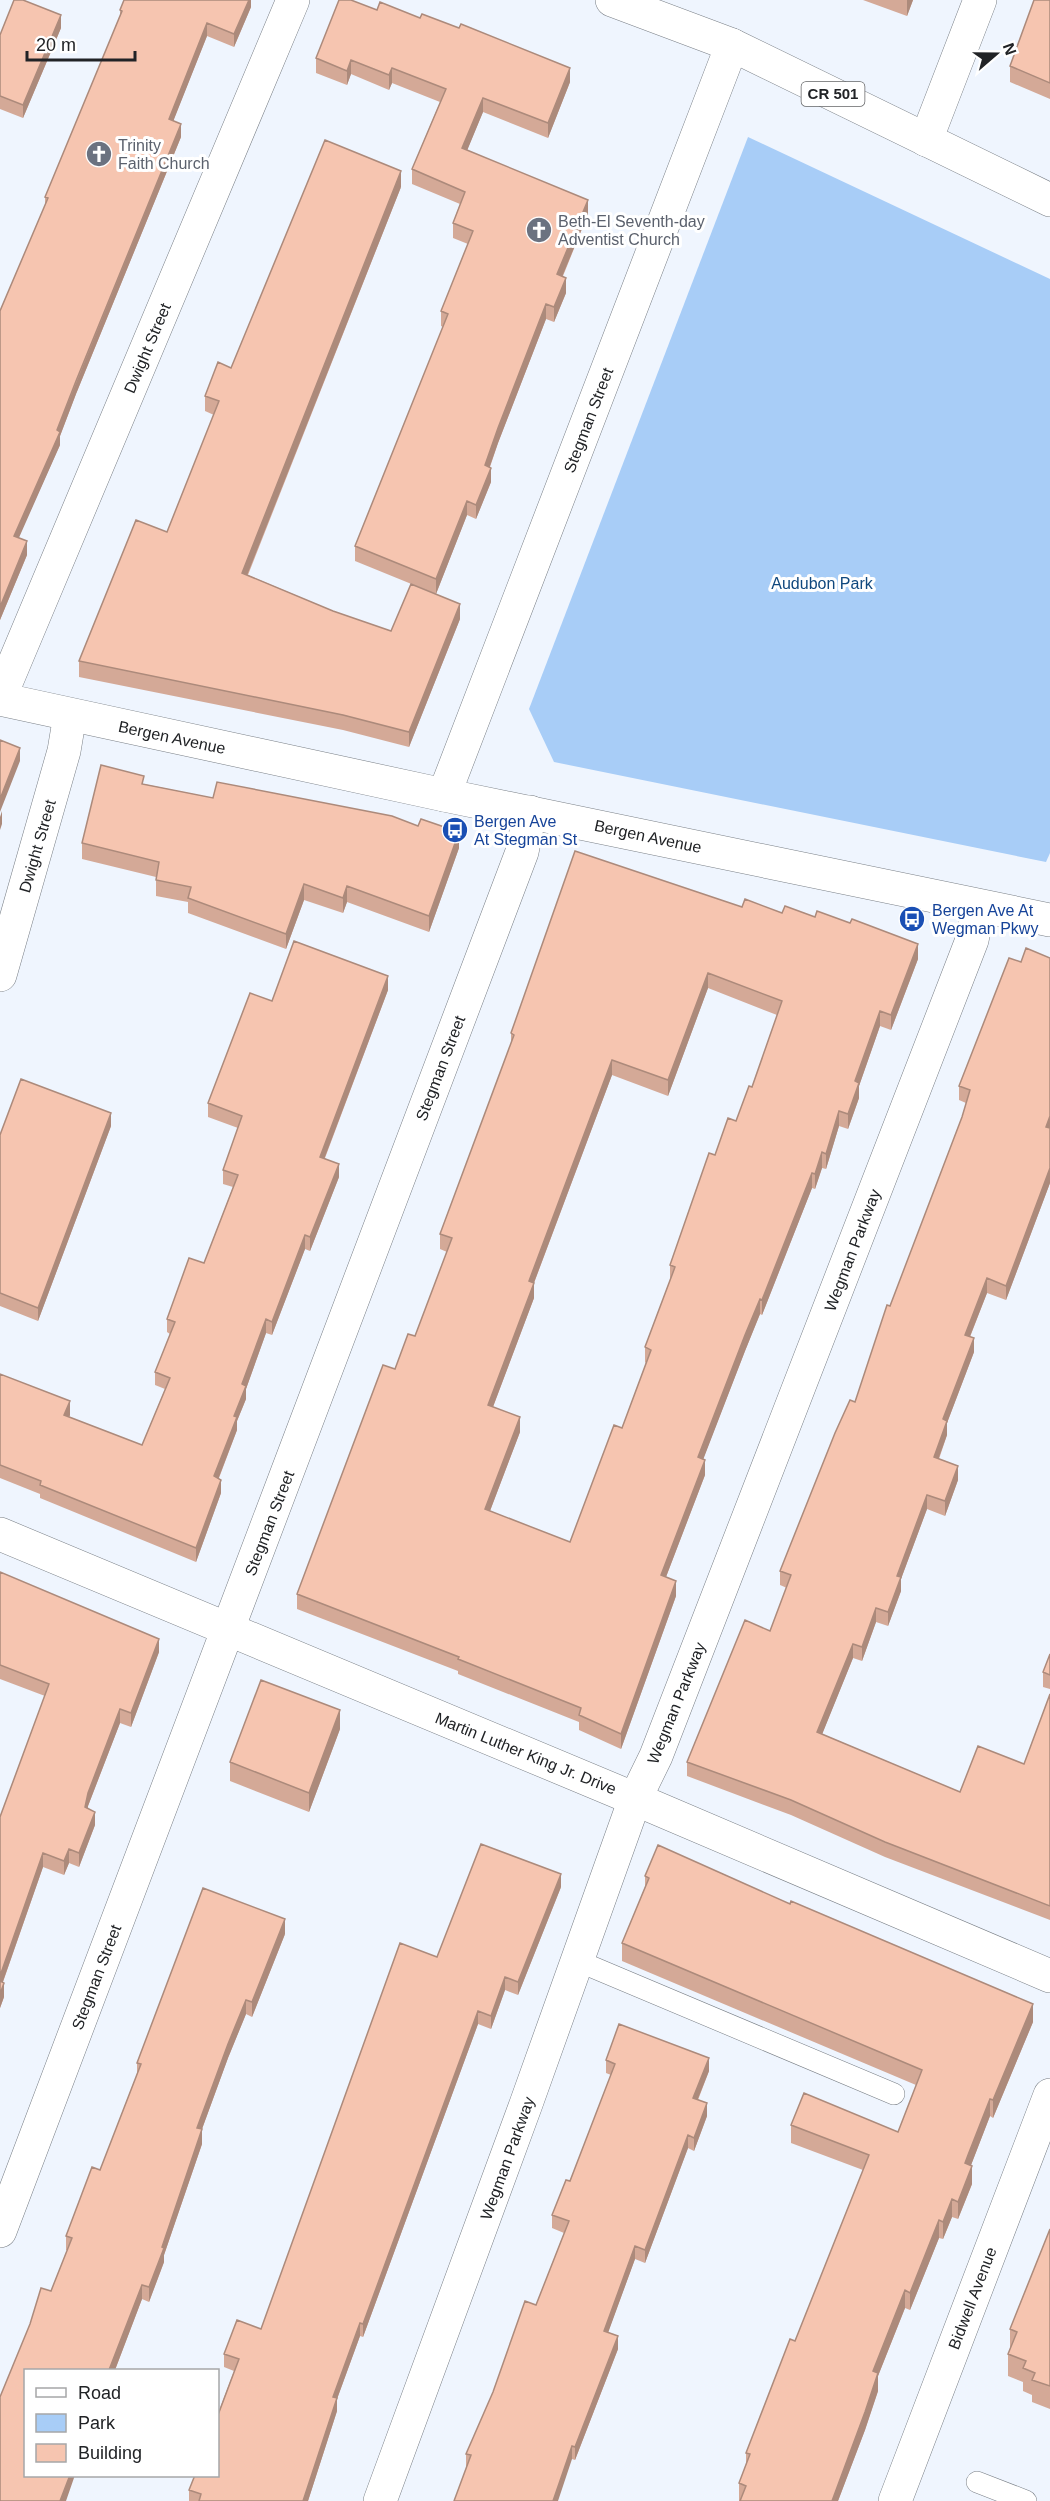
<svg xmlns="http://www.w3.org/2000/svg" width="1050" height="2501" font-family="Helvetica,sans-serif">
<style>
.green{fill:#a8cdf7}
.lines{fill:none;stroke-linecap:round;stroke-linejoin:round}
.service-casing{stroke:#797f86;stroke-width:22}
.minor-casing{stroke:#797f86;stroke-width:34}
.tertiary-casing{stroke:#797f86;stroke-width:34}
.primary-casing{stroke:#797f86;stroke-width:34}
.service{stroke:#fff;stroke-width:21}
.minor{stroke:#fff;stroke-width:33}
.tertiary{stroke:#fff;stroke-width:33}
.primary{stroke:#fff;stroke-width:33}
.wall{fill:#d4a997;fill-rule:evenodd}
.shaded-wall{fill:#ac8a7b}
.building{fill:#f6c5b0;stroke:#ac8a7b;stroke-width:1.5;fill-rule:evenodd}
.labels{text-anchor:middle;stroke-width:6;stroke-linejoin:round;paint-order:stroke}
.shield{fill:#fff;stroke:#646567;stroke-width:1.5}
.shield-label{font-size:15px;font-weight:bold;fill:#212326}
.worship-label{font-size:16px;fill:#5b616d;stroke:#fff;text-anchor:start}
.street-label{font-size:16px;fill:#212326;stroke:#fff}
.park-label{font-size:16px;fill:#10487e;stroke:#fff}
.transit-label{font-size:16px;fill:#164399;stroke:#fff;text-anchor:start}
</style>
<rect width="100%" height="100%" fill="#eff5fe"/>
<!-- green -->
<path class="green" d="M748,137L1050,279V853L1046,862L554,762L529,709Z"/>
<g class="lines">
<!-- service casing -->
<g class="service-casing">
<path id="service" d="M578,1961L894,2094
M977,2482L1026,2501"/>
</g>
<!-- minor casing -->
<g class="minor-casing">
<path id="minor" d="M926,140L980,0
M0,697L293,0
M444,795L732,45
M0,975L64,751L70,715
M0,2231L522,852L530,812
M380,2501L526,2104L635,1799L656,1756L972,940L979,907
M895,2501L1050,2095"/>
</g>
<!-- tertiary casing -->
<g class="tertiary-casing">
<path id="tertiary" d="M0,699L444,795L1050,920
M0,1534L635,1799L1050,1976"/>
</g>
<!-- primary casing -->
<g class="primary-casing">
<path id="primary" d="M612,0L732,45L1050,200"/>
</g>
<!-- service -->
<use href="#service" class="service"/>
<!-- minor -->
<use href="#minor" class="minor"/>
<!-- tertiary -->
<use href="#tertiary" class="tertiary"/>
<!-- primary -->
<use href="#primary" class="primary"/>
</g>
<!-- wall -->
<path class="wall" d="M251,0V7L234,47L207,36L173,121L181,137L76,394L60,436V445L18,538L27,555L0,620V311L45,206V197L120,17V10Z
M863,0H913L907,16Z
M1050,0V99L1010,82V66Z
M377,10L570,82L548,138L483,112L467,150L588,214L563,276L566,293L554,322L546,319L498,443L490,467L491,482L476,519L467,515L436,594L355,561V546L443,327L441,326V311L468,244L453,238V223L460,204L412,184V169L440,102L392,83L389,90L351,74L347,85L316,73V58Z
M61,28L23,118L0,109V35Z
M401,187L248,575L333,611L391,631L460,619L409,747L343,730L79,677V661L167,532L214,415L205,411V396Z
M144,784L459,848L429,932L347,902L343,913L304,900L286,949L188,913V902L156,896V877L82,859V843Z
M742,907L782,913L918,959L891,1030L880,1026L859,1086V1098L848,1129L839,1126L826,1169L822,1168L815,1189L812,1188L762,1315L760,1314L745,1351L703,1459L705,1475L666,1577L676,1596L621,1749L579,1730V1722L458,1674V1671L297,1609V1594L395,1369L415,1336L447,1252L440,1249V1234L511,1045V1033ZM708,988L777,1015L752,1087L736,1121L715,1155L670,1265V1280L645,1347V1362L646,1363L622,1428L570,1542L490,1511L520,1432L493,1407L534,1298V1283L612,1075L668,1096Z
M1050,958V1183L1006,1300L987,1293L970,1337L974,1352L947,1423V1435L939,1459L958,1480L945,1516L927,1509L901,1579V1591L888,1626L876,1622L862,1661L853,1658L822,1734L960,1792L1024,1764L1050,1694V1920L885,1857L791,1815L687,1776V1762L770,1631L787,1588L780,1585V1571L855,1402L962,1117L966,1103L959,1100V1086L1021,962Z
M388,990L325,1158L339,1177L310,1251L305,1249L272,1335L266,1333L246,1389V1399L237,1421V1430L219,1478L221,1493L196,1562L40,1498V1494L0,1478V1374L70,1415L69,1417L142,1445L165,1389L155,1385V1372L170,1334L167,1332V1319L204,1263L233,1187L223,1184V1170L238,1128L208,1117V1103L272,1001Z
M111,1126L38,1321L0,1306V1135Z
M0,1572L159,1652L131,1727L120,1723L88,1806V1809L95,1825L79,1867L69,1863L64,1875L43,1867L3,1982L4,1997L0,2008V1817L45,1696L0,1679Z
M1050,1654V1689L1043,1687V1672Z
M340,1729L309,1812L230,1781V1762Z
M645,1876L1033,2022L993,2118L990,2116L971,2165L972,2184L958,2219L952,2217L943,2239L939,2238L910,2310L905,2308L878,2376V2391L865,2430L838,2501H739V2483L746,2465V2453L795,2341L863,2170L791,2143V2125L898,2132L916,2085L622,1961V1943L645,1887Z
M561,1887L518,1995L505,1990L491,2029L478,2024L363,2337L360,2336L337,2399V2411L308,2501H189V2490L234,2371L224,2367V2354L261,2329L437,1957Z
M285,1934L252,2017L246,2014L228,2058L202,2129V2144L164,2255V2262L149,2302L142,2299L115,2370H26L51,2291L67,2250H66V2236L100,2170L137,2074V2063Z
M606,2060L709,2071L698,2100L707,2116L694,2151L688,2148L645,2263L635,2259L608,2332L618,2349L575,2460L572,2459L466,2467V2454L536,2305L564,2233L552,2228V2215L570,2181L611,2075L606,2073Z
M1050,2229V2409L1032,2402V2395L1023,2391V2382L1008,2376V2354L1010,2349V2329Z"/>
<!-- shaded-wall -->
<path class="shaded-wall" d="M249,0H251V7L234,47V34Z
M907,0H913L907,16Z
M61,15V28L23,118V105Z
M207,23V36L169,132V119Z
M351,60V74L347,85V71Z
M392,68V83L389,90V75Z
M570,68V82L548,138V123Z
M483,98V112L462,163V148Z
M181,124V137L76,394L60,436V445L14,549V536Z
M401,171V187L242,588V573Z
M588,200V214L557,289V274Z
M566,278V293L554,322V307Z
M546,304V319L498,443L485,480V465L498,428Z
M491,468V482L476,519V505Z
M467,501V515L436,594V579Z
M27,541V555L0,620V607Z
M460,604V619L409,747V732Z
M20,748V761L0,812V799Z
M2,811V824L0,830V817Z
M459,832V848L429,932V916Z
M304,884V900L286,949V934Z
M347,886V902L343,913V898Z
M918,944V959L891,1030V1015Z
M708,973V988L668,1096V1080Z
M388,976V990L320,1170V1157Z
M880,1011V1026L859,1086V1098L848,1129V1114L855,1081Z
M612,1060V1075L529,1296V1281Z
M839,1111V1126L826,1169V1154Z
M111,1113V1126L38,1321V1308Z
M1050,1116V1130L1046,1127Z
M822,1152V1168L815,1189V1174Z
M339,1164V1177L310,1251V1237Z
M1050,1168V1183L1006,1300V1286Z
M812,1173V1188L762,1315V1300Z
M305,1235V1249L272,1335V1322Z
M987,1278V1293L965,1349V1335Z
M534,1283V1298L488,1420V1405Z
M760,1299V1314L745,1351L698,1473V1457L745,1335Z
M266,1319V1333L246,1389V1399L237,1421V1430L214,1490V1476L234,1416L242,1384Z
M974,1338V1352L947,1423V1435L934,1471V1457L943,1419Z
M70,1401V1415L64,1429V1415Z
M520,1417V1432L485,1524V1509Z
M705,1460V1475L661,1590V1575Z
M958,1466V1480L945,1516V1501Z
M221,1480V1493L196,1562V1548Z
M927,1495V1509L901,1579V1591L888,1626V1612L897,1576Z
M676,1581V1596L621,1749V1734Z
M876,1608V1622L862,1661V1647Z
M159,1639V1652L131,1727V1713Z
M853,1644V1658L817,1747V1732Z
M120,1709V1723L88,1806L85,1821V1807L88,1793Z
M340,1710V1729L309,1812V1793Z
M95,1812V1825L79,1867V1853Z
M69,1849V1863L64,1875V1861Z
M43,1853V1867L0,1990V1976Z
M561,1874V1887L518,1995V1982Z
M285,1919V1934L252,2017V2002Z
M505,1977V1990L491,2029V2016Z
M4,1983V1997L0,2008V1994Z
M246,2000V2014L228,2058L202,2129V2144L164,2255V2262L149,2302V2287L197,2128L228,2044Z
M1033,2004V2022L993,2118V2100Z
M478,2011V2024L363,2337V2324Z
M709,2058V2071L693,2111V2098Z
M990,2099V2116L968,2173L965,2163L968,2155Z
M707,2103V2116L694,2151V2138Z
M688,2135V2148L645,2263V2250Z
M972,2166V2184L958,2219V2202Z
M952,2199V2217L943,2239V2222Z
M939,2220V2238L910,2310V2293Z
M635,2246V2259L604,2344V2331Z
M142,2285V2299L115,2370H109Z
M905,2290V2308L878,2376V2391L865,2430L838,2501H832L873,2371Z
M360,2323V2336L337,2399V2411L308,2501H303L333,2397Z
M618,2336V2349L575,2460V2447Z
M572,2446V2459L558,2501H553Z
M70,2475H75L66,2501H60Z"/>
<!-- building -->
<path class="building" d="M14,0H23L61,15L23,105L0,96V35Z
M124,0H249L234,34L207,23L169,119L181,124L76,381L57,430L60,432L14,536L27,541L0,607V311L48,198L45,197L122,11L120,10Z
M339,0H351L377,10L380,2L420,18L422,14L459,28L461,24L570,68L548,123L483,98L462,148L588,200L557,274L566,278L554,307L546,304L498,428L485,465L491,468L476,505L467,501L436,579L355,546L448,314L441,311L473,231L453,223L465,192L412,169L446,89L392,68L389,75L351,60L347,71L316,58Z
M1034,0H1050V83L1010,66Z
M325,140L401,171L242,573L333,611L391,631L411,584L460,604L409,732L343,715L79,661L136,520L167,532L219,401L205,396L218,362L231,368Z
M0,740L20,748L0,799Z
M101,765L144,776L142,784L213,798L217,782L392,816L418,826L421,819L459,832L429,916L347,886L343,898L304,884L286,934L188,898L191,887L156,880L159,862L82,843Z
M575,851L742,907L745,899L782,913L785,906L815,917L817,911L850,923L852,919L918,944L891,1015L880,1011L855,1081L859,1083L848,1114L839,1111L826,1154L822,1152L815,1174L812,1173L762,1300L760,1299L745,1335L698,1457L705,1460L661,1575L676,1581L621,1734L579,1715L581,1708L458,1659L459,1657L297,1594L383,1365L395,1369L408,1334L415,1336L452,1238L440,1234L514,1035L511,1033ZM708,973L782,1001L752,1087L749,1086L736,1121L728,1118L715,1155L709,1153L670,1265L675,1267L645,1347L651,1350L622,1428L614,1425L570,1542L485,1509L520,1417L488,1405L534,1283L529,1281L612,1060L668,1080Z
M294,941L388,976L320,1157L339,1164L310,1237L305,1235L272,1322L266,1319L242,1384L246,1386L234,1416L237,1417L214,1476L221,1480L196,1548L40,1485L41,1481L0,1465V1374L70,1401L64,1415L142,1445L170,1378L155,1372L175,1322L167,1319L189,1258L204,1263L238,1175L223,1170L242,1116L208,1103L250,993L272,1001Z
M1026,948L1050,958V1116L1046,1127L1050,1128V1168L1006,1286L987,1278L965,1335L974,1338L943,1419L947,1421L934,1457L958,1466L945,1501L927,1495L897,1576L901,1577L888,1612L876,1608L862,1647L853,1644L817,1732L960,1792L978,1746L1024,1764L1050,1694V1906L885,1842L791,1800L687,1762L745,1620L770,1631L791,1575L780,1571L835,1433L850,1400L855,1402L887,1305L890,1306L962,1117L970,1090L959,1086L1009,958L1021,962Z
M21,1079L111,1113L38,1308L0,1293V1135Z
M0,1572L159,1639L131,1713L120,1709L88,1793L85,1807L95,1812L79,1853L69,1849L64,1861L43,1853L0,1976V1817L49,1684L0,1665Z
M1050,1654V1675L1043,1672Z
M261,1680L340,1710L309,1793L230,1762Z
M481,1844L561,1874L518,1982L505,1977L491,2016L478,2011L363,2324L360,2323L333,2397L337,2398L303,2501H199L201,2494L189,2490L195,2475H218V2415L239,2359L224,2354L237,2320L261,2329L400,1943L437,1957Z
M658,1845L790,1904L791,1901L1033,2004L993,2100L990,2099L968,2155L965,2163L972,2166L958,2202L952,2199L943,2222L939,2220L910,2293L905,2290L873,2371L878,2373L865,2412L832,2501H740L746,2486L739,2483L750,2454L746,2453L790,2339L795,2341L869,2155L791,2125L804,2093L898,2132L922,2070L622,1943L649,1878L645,1876Z
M203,1888L285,1919L252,2002L246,2000L228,2044L197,2128L202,2129L162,2247L164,2248L149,2287L142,2285L109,2370H26V2475H70L60,2501H0V2397L30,2324L41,2288L51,2291L72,2238L66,2236L92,2167L100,2170L141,2064L137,2063Z
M0,1981L4,1983L0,1994Z
M619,2024L709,2058L693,2098L707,2103L694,2138L688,2135L645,2250L635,2246L604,2331L618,2336L575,2447L572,2446L553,2501H454L471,2455L466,2454L493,2392L525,2301L536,2305L569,2221L552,2215L566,2180L570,2181L615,2064L606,2060Z
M1050,2229V2386L1032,2380L1035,2373L1023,2368L1026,2361L1008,2354L1017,2332L1010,2329Z"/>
<!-- icons -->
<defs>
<g id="church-disc" transform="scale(1.35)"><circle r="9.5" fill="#6b7280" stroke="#fff"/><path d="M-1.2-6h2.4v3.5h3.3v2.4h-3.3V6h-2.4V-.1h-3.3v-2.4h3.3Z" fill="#fff"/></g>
<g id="bus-disc" transform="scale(1.35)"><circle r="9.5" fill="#1a4fb4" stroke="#fff"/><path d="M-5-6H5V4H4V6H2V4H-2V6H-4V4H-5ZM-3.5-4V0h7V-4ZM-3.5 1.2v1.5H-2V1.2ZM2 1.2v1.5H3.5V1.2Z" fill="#fff"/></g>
</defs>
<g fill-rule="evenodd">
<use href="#church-disc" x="99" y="154"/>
<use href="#church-disc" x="539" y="230"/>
<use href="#bus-disc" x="455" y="830"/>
<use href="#bus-disc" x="912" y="919"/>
</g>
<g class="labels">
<!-- shield labels -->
<rect class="shield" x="801.5" y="82" width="63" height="24" rx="4.5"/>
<g class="shield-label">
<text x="833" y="99">CR 501</text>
</g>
<!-- worship labels -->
<g class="worship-label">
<text x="118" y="151">Trinity<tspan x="118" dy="18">Faith Church</tspan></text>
<text x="558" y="227">Beth-El Seventh-day<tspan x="558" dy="18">Adventist Church</tspan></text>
</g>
<!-- street labels -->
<g class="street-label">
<text transform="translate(147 348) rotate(-67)" y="6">Dwight Street</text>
<text transform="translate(588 420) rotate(-69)" y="6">Stegman Street</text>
<text transform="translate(172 737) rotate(12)" y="6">Bergen Avenue</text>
<text transform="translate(648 836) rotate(12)" y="6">Bergen Avenue</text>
<text transform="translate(37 846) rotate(-74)" y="6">Dwight Street</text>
<text transform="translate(440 1068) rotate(-69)" y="6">Stegman Street</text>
<text transform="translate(852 1250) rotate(-69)" y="6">Wegman Parkway</text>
<text transform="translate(269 1523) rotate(-69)" y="6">Stegman Street</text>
<text transform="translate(676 1703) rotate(-68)" y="6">Wegman Parkway</text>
<text transform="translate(526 1753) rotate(22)" y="6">Martin Luther King Jr. Drive</text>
<text transform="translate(96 1977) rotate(-69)" y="6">Stegman Street</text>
<text transform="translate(507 2158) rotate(-70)" y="6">Wegman Parkway</text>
<text transform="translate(972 2298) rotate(-69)" y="6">Bidwell Avenue</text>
</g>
<!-- park labels -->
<g class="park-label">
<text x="822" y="589">Audubon Park</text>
</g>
<!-- transit labels -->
<g class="transit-label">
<text x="474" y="827">Bergen Ave<tspan x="474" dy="18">At Stegman St</tspan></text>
<text x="932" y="916">Bergen Ave At<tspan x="932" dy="18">Wegman Pkwy</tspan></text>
</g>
</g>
<!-- legend -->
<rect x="24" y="2369" width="195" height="108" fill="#ffffff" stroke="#a6a7a8" stroke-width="1.5"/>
<rect x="36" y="2388" width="30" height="9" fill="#ffffff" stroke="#a6a7a8" stroke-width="1.5"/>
<text x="78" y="2399" font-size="18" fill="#212326">Road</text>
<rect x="36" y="2414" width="30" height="18" fill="#a8cdf7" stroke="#a6a7a8" stroke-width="1.5"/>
<text x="78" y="2429" font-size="18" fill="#212326">Park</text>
<rect x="36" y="2444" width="30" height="18" fill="#f6c5b0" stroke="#a6a7a8" stroke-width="1.5"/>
<text x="78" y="2459" font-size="18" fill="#212326">Building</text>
<!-- north arrow -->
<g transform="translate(996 54) rotate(70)" stroke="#ffffff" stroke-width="4.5" paint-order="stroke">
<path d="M0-4.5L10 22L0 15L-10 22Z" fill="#212326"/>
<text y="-9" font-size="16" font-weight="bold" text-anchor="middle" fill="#212326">N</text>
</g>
<!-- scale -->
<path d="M27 51v9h108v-9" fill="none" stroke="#212326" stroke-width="3"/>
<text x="36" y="51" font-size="18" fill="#212326" stroke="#ffffff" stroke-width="4.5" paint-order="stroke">20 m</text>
</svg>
